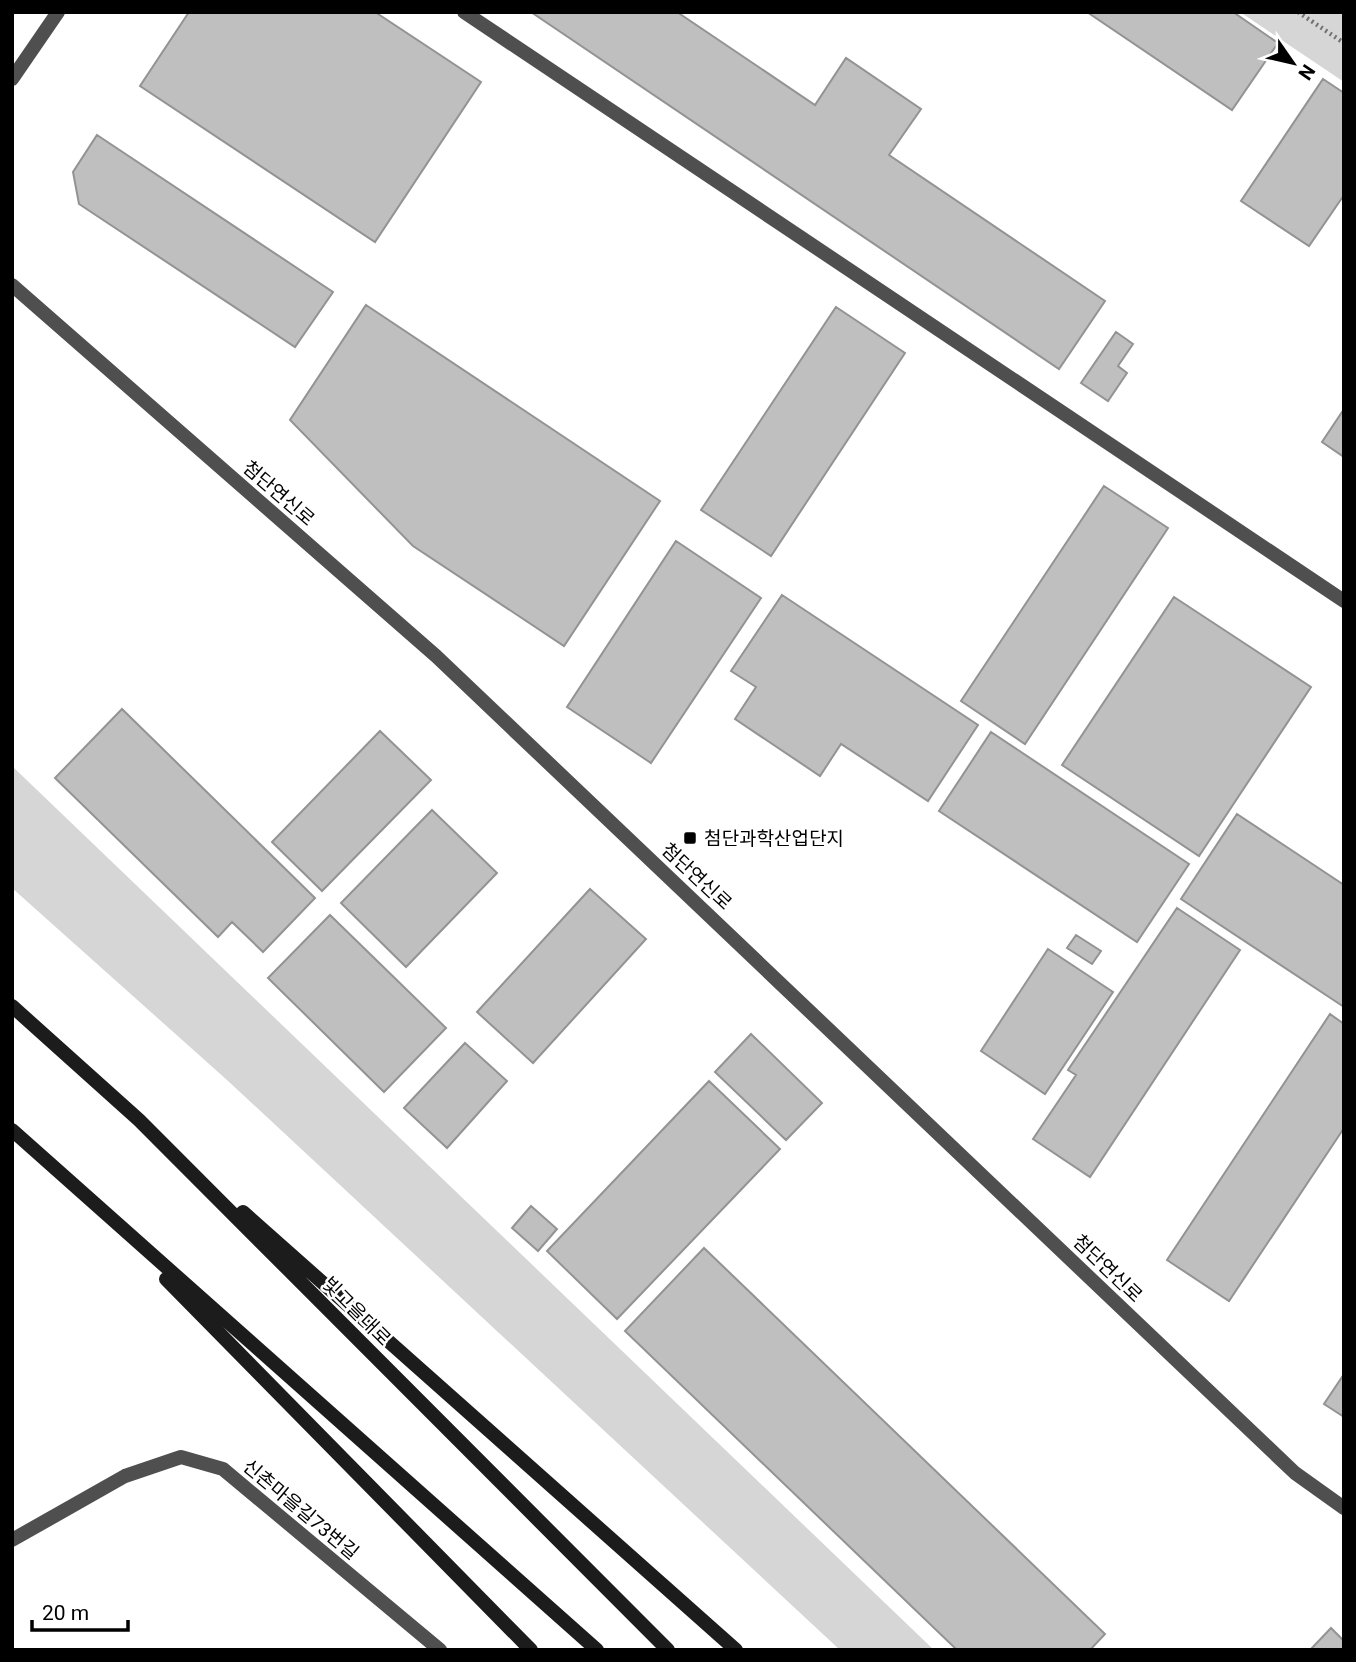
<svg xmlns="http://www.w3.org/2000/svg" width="1356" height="1662" font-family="Roboto,'Noto Sans KR',sans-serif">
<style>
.green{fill:#d6d6d6}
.building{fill:#bfbfbf;stroke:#939393;stroke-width:2}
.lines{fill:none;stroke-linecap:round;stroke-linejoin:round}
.path{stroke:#717171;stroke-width:4.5;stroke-dasharray:2 3.5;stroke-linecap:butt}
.service{stroke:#4f4f4f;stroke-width:14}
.minor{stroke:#4f4f4f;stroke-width:14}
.tertiary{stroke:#4f4f4f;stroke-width:14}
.secondary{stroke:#1c1c1c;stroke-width:14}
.poi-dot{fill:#000;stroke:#fff;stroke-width:2.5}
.labels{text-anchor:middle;stroke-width:5;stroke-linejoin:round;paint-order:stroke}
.street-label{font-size:19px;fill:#000;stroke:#fff}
.poi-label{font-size:19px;fill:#000;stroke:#fff;text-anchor:start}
</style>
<rect width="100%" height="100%" fill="#fff"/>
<!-- green -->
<path class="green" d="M1240,12H1344V82Z
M12,766L934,1650H840L227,1080L12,888Z"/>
<!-- building -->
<path class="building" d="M189,12H375L481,82L375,242L140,86Z
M531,12H677L815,105L846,58L921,109L889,155L1105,301L1059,369Z
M1087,12H1233L1278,43L1232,110Z
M1323,79L1344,93V195L1309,246L1241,201Z
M97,135L333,292L295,347L79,204L73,172Z
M366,305L660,501L564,646L413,546L290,420Z
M836,307L905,353L771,556L701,510Z
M1116,332L1133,344L1118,366L1127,373L1108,401L1081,383Z
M1344,409V457L1322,442Z
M1104,486L1168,528L1025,744L961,701Z
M676,541L761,598L651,763L567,707Z
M782,595L978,725L928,801L841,744L820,776L735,719L756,687L731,671Z
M1174,597L1311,687L1199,856L1062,765Z
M122,709L315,898L263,952L232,922L218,937L55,778Z
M380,731L431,780L322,891L272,842Z
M991,732L1189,864L1137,942L939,811Z
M432,810L497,873L406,967L341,903Z
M1237,814L1344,885V1007L1181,899Z
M590,889L646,939L533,1063L477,1012Z
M1177,908L1240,950L1090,1177L1033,1139L1076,1075L1068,1070Z
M330,915L446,1028L384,1092L268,978Z
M1076,935L1101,951L1092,964L1067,948Z
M1048,949L1113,992L1045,1094L981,1051Z
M1330,1014L1344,1024V1128L1229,1301L1167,1260Z
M751,1034L822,1103L786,1140L715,1072Z
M465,1043L507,1081L447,1148L404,1108Z
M709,1081L780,1149L617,1319L547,1251Z
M531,1206L557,1229L538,1251L512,1228Z
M704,1248L1105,1634L1090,1650H957L625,1331Z
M1344,1374V1417L1324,1404Z
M1331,1628L1344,1641V1650H1310Z"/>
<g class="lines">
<!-- path -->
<path class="path" d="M1298,12L1344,43"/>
<!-- service -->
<path class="service" d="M12,1540L125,1476L181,1457L223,1469L440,1650"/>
<!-- minor -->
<path class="minor" d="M464,12L1344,601"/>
<!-- tertiary -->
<path class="tertiary" d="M12,79L58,12
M12,285L436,656L1295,1473L1344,1508"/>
<!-- secondary -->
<path class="secondary" d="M12,1006L139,1120L668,1650
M12,1130L597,1650
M243,1212L736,1650
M166,1279L531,1650"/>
</g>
<!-- markers -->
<rect class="poi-dot" x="683" y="831" width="14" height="14" rx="3.5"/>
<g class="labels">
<!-- street labels -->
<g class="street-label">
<text transform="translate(279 493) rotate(41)" y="7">첨단연신로</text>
<text transform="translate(697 876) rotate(43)" y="7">첨단연신로</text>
<text transform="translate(1108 1268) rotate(44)" y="7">첨단연신로</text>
<text transform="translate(357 1311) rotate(45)" y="7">빛고을대로</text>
<text transform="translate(301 1509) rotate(40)" y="7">신촌마을길73번길</text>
</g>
<!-- poi labels -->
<g class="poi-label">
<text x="704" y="845">첨단과학산업단지</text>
</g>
</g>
<!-- border -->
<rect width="1356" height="1662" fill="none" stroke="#000000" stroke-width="28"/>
<!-- north arrow -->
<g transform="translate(1293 63) rotate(124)" stroke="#ffffff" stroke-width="5" paint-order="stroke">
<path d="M0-5L12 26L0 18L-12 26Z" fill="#000000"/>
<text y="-10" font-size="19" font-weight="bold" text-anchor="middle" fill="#000000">N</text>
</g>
<!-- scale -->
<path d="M32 1620v10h96v-10" fill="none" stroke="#000000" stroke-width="3.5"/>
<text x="42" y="1620" font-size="21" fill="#000000" stroke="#ffffff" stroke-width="5" paint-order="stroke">20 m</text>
</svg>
